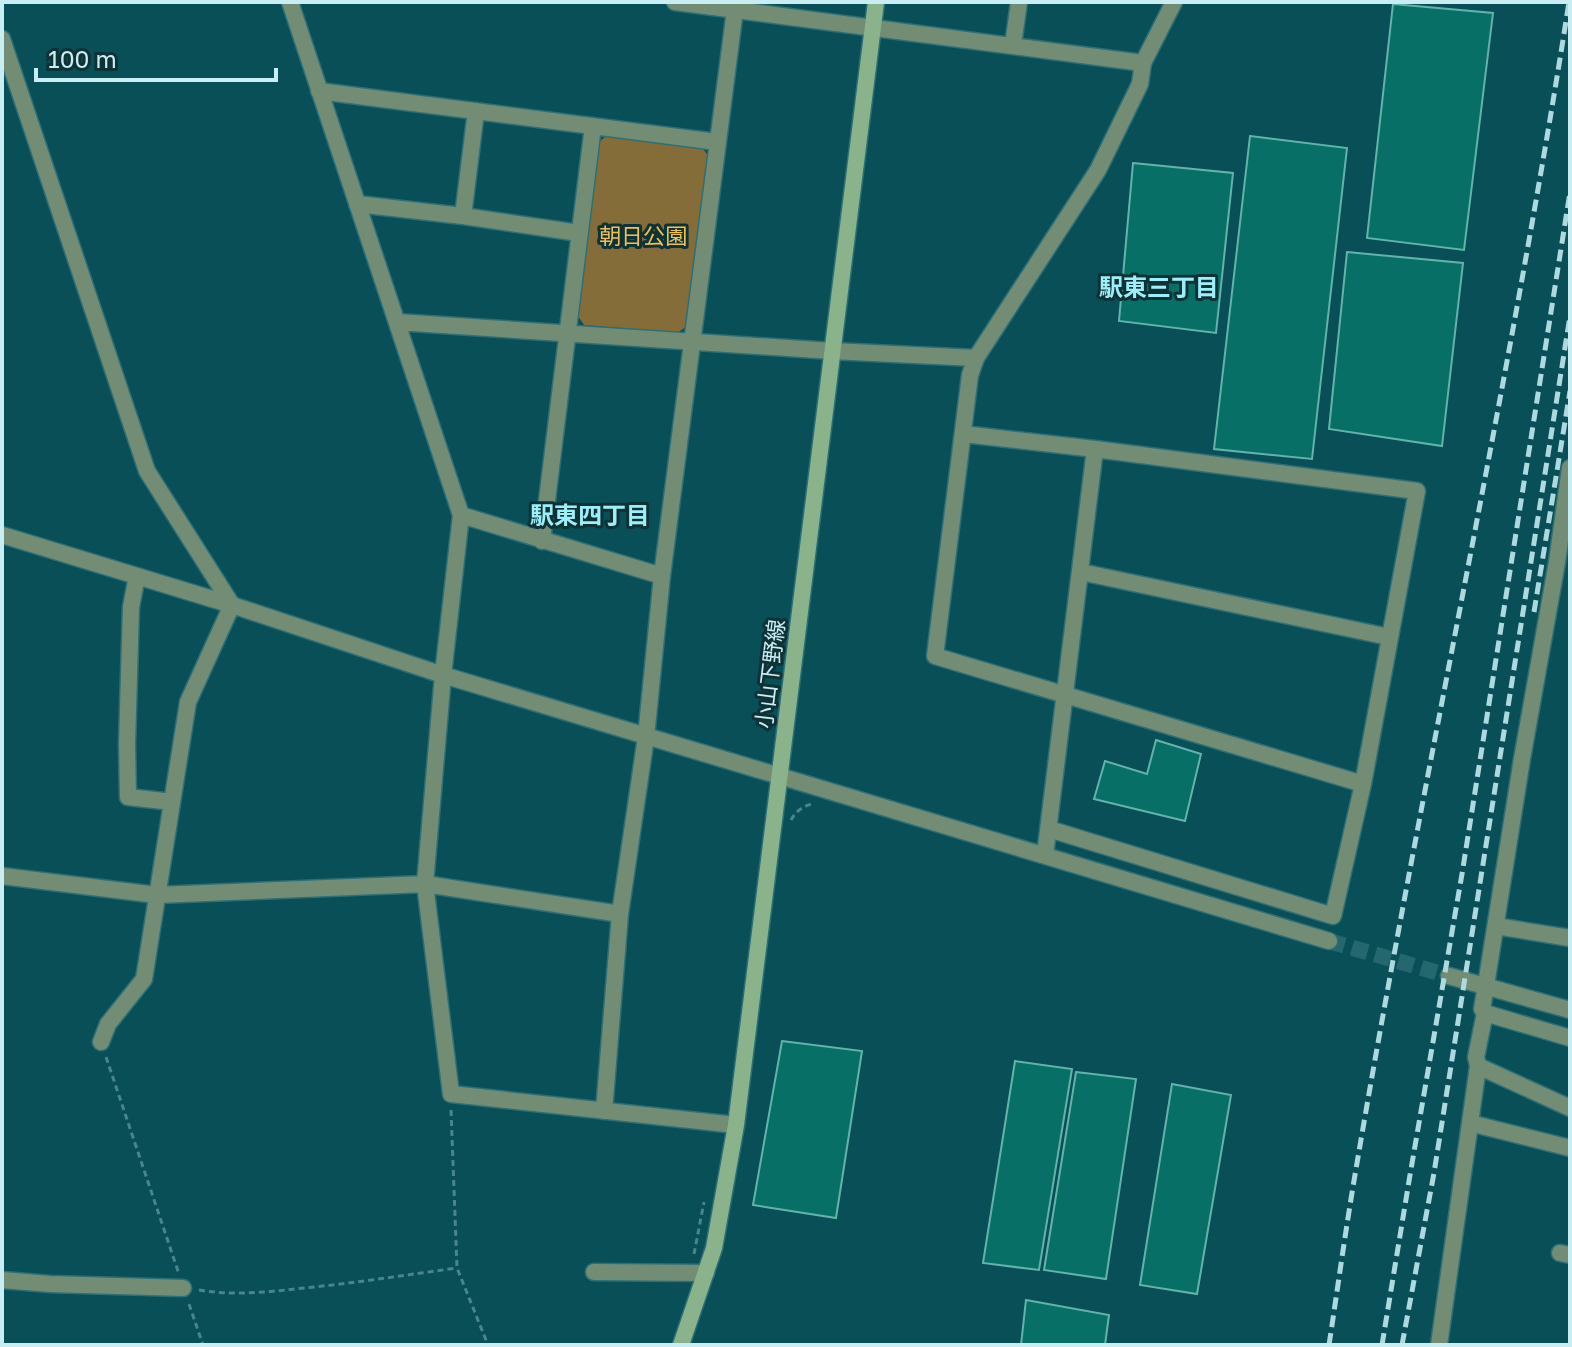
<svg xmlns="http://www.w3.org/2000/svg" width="1572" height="1347" font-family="'Golos Text','Noto Sans JP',sans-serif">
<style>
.green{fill:#846d38}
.building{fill:#086f67;stroke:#63b3aa;stroke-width:2}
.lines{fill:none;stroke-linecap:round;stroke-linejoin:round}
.tertiary-tunnel{stroke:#25676e;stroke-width:16;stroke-dasharray:16 8;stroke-linecap:butt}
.minor-casing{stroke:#2e6f76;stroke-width:19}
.tertiary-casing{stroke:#2e6f76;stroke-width:19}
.secondary-casing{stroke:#2e6f76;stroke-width:19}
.path{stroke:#49858c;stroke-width:3;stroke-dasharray:6 4;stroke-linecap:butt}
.minor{stroke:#738d74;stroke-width:16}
.tertiary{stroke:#738d74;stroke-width:16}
.secondary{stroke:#8ab38c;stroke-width:16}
.rail{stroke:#aed9de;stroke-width:5;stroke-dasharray:12 6;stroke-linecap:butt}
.labels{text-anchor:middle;stroke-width:6;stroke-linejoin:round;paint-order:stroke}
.park-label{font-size:22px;fill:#eec155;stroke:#0f3236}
.street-label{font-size:22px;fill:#c8eef3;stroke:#0f3236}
.neighbourhood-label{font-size:24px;font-weight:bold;fill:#9ceef8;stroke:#0f3236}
</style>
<rect width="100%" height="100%" fill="#084f57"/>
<!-- green -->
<path class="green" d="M607,135L701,146L709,157L687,326L677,333L584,325L578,316L599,142Z"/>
<!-- building -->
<path class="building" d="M1393,4L1493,13L1464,250L1367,238Z
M1250,136L1347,148L1312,459L1214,449Z
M1133,163L1233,173L1216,333L1119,321Z
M1347,252L1463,263L1442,446L1329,429Z
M1156,740L1201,754L1185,821L1094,799L1105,761L1147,774Z
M782,1041L862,1051L836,1218L753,1205Z
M1015,1061L1072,1069L1039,1270L983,1263Z
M1076,1072L1136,1079L1106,1279L1044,1270Z
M1172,1084L1231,1095L1197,1294L1140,1285Z
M1026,1300L1109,1315L1105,1345H1021Z"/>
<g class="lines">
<!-- tertiary-tunnel -->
<path class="tertiary-tunnel" d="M1329,941L1449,976"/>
<!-- minor casing -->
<g class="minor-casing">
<path id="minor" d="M290,2L461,515L443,675L425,884L451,1094L736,1125
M675,2L1143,63
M1174,2L1143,63L1140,84L1098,170L976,358L970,375L935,656L1363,784
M2,39L147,471L232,605L188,702L144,979L108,1024L101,1042
M1013,45L1019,2
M319,91L717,142
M357,204L463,216L579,233
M463,216L476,111
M397,322L832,351L976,358
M963,434L1095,449L1417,491L1363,784L1333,916L1049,829
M461,515L662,576
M542,541L593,126
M1081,572L1389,637
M137,576L131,607L127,744L128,797L172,802
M1045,855L1095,449
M2,876L157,895L425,884L620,914
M1496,926L1570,938
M1485,1013L1570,1038
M1478,1066L1476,1057L1485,1013L1482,1009L1486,985L1522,759L1557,562L1570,468
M604,1111L620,914L646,737L662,576L736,2
M1470,1123L1570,1148
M1560,1253L1570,1255
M594,1272L706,1273
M2,1280L50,1284L183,1288
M1439,1345L1478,1066L1570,1108"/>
</g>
<!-- tertiary casing -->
<g class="tertiary-casing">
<path id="tertiary" d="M2,535L232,605L443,675L1329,941
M1449,976L1570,1010"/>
</g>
<!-- secondary casing -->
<g class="secondary-casing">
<path id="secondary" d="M681,1345L714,1248L736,1125L876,2"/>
</g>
<!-- path -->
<path class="path" d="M791,820C795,812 804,805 813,804
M106,1057L179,1274
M451,1110L457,1268L488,1345
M694,1254L704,1202
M199,1290C235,1296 268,1292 304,1288C355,1283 406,1275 457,1268
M189,1304L203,1345"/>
<!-- minor -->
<use href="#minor" class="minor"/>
<!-- tertiary -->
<use href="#tertiary" class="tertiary"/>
<!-- secondary -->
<use href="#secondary" class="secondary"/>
<!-- rail -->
<path class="rail" d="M1534,612L1570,391
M1329,1345C1338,1286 1346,1227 1356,1169C1422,779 1508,393 1569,2
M1382,1345L1410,1175L1462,874L1570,192
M1402,1345L1434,1173L1570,316"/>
</g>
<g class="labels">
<!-- park labels -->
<g class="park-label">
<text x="643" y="244">朝日公園</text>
</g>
<!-- street labels -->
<g class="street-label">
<text transform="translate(770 674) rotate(-83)" y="8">小山下野線</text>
</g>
<!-- neighbourhood labels -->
<g class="neighbourhood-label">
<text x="1159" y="296">駅東三丁目</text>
<text x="590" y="524">駅東四丁目</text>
</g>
</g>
<!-- border -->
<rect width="1572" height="1347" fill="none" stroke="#c8eef3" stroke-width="8"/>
<!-- scale -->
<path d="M36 68v12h240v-12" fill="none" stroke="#c8eef3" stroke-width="4"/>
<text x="48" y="68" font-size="24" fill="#c8eef3" stroke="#0f3236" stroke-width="6" paint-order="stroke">100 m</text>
</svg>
